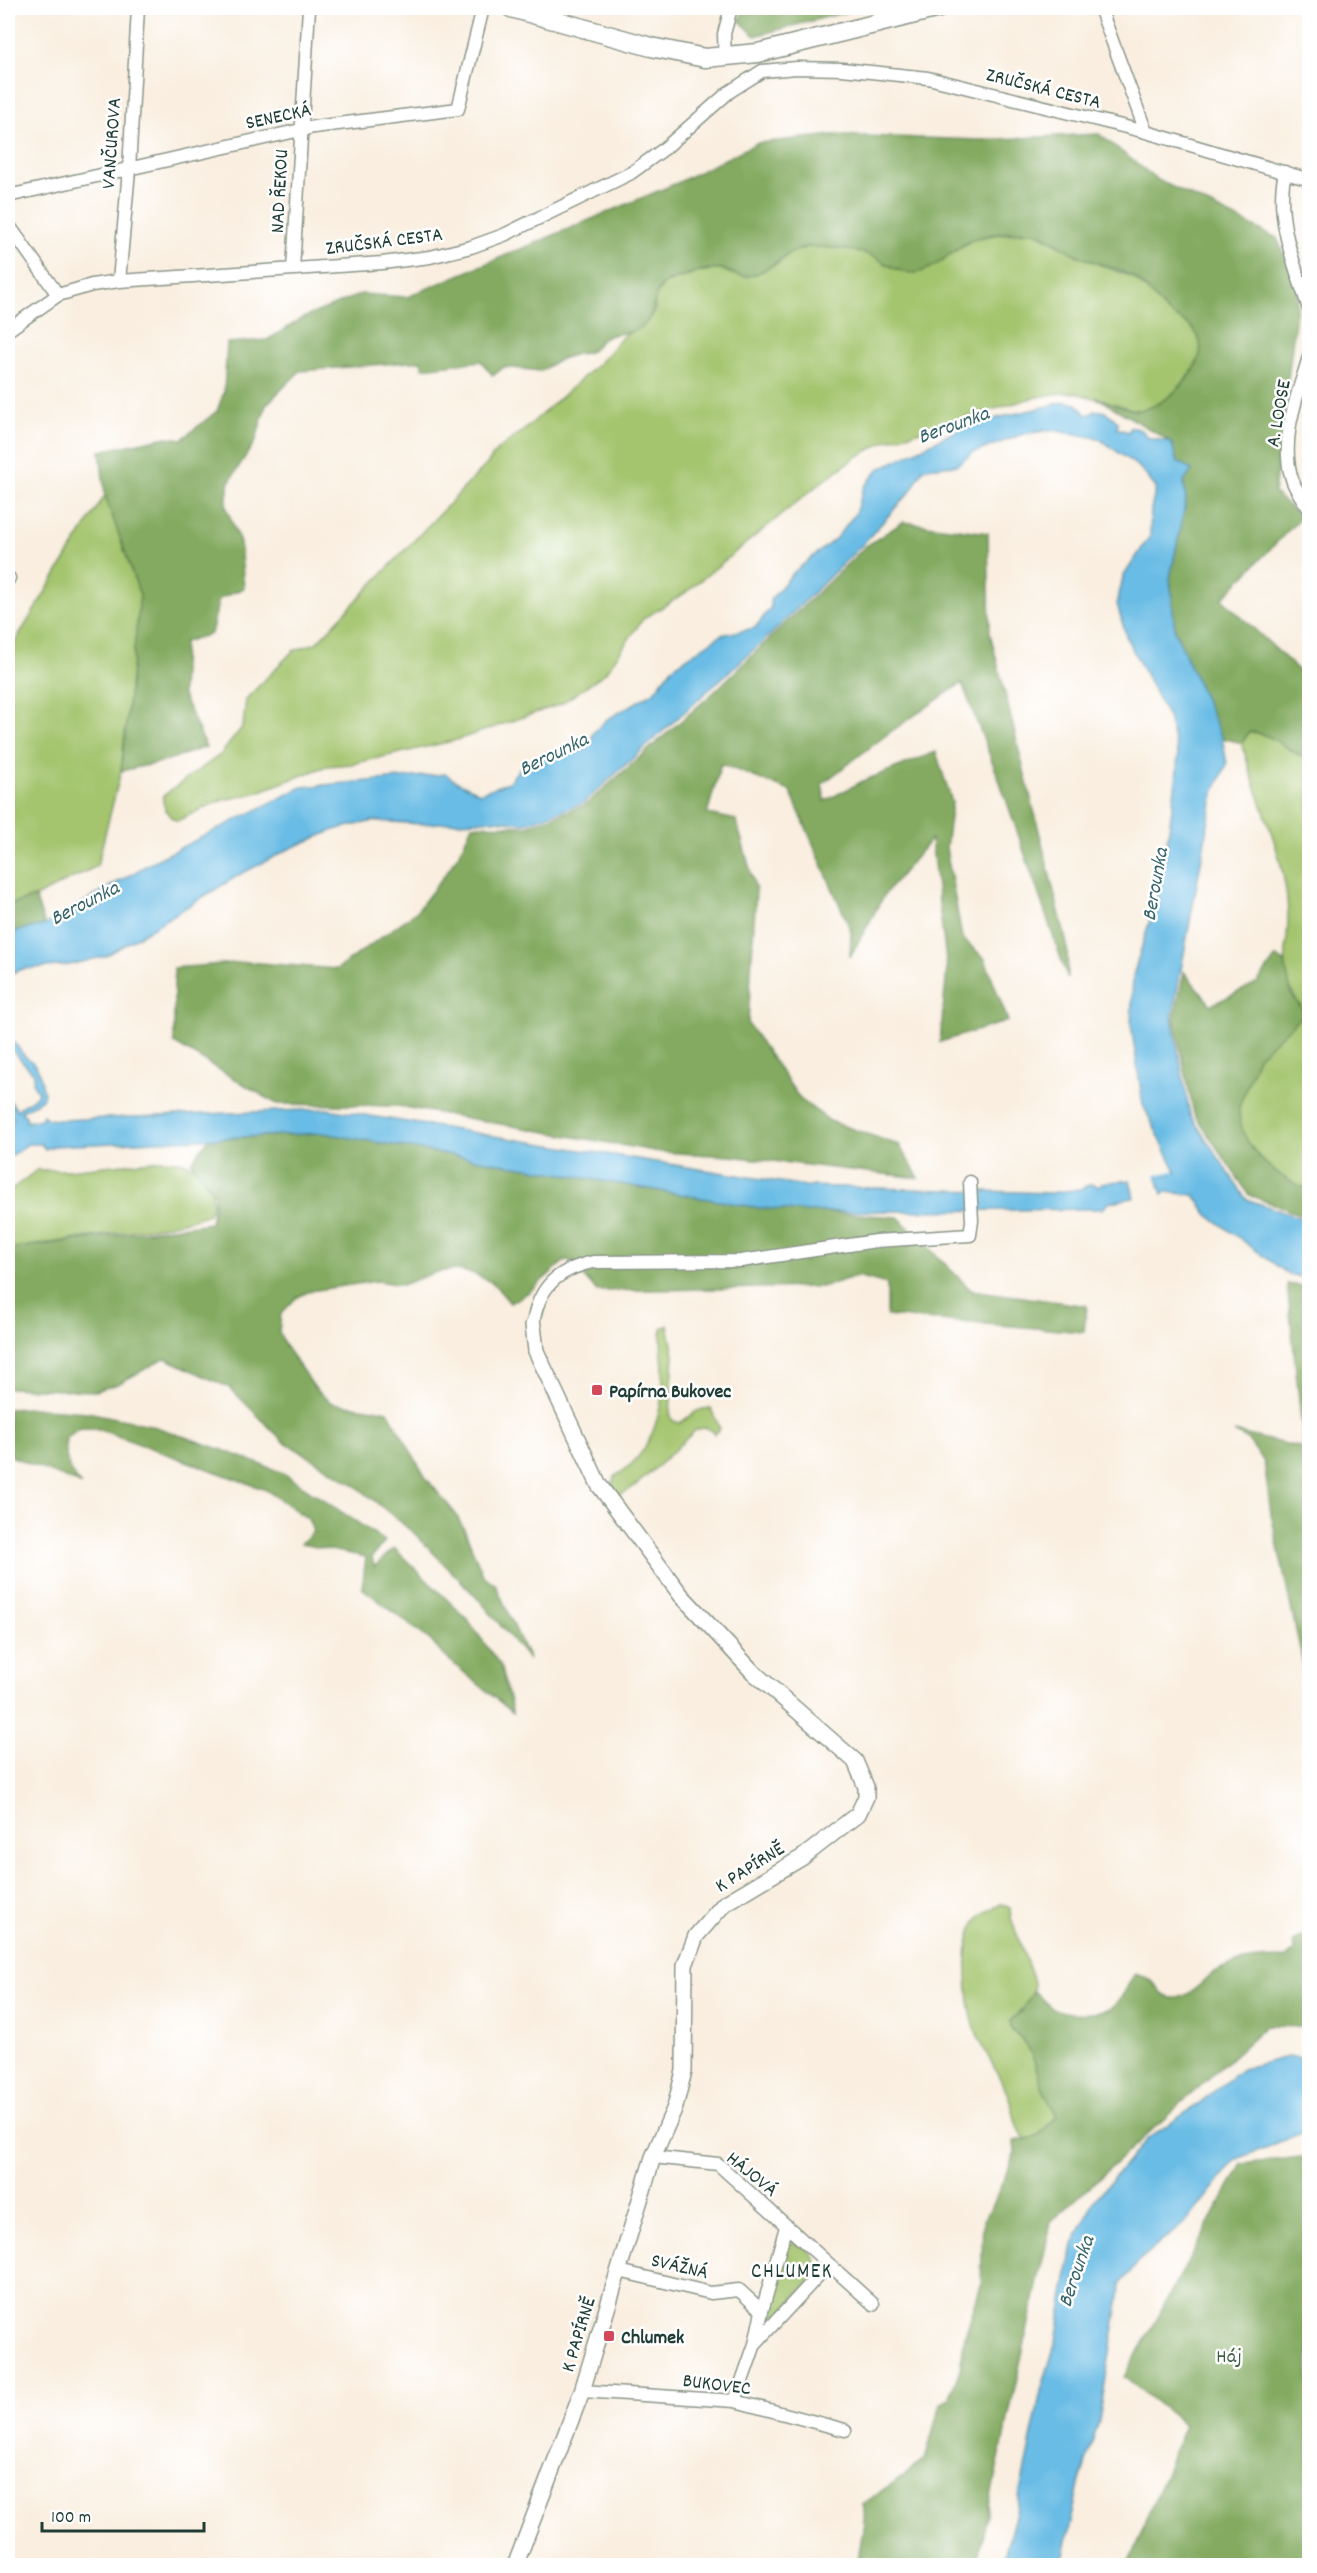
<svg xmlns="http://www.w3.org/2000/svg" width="1317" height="2573" font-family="Dekko,sans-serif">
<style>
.green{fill:#a4c56e;stroke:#628151;stroke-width:1.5}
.forest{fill:#83aa61;stroke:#51744a;stroke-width:1.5}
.water{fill:#69bce5;stroke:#447c8c;stroke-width:1.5}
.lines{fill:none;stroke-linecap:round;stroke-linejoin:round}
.stream{stroke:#69bce5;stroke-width:3}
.minor-casing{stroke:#8c968a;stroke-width:15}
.tertiary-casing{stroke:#8c968a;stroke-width:18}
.secondary-casing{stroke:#8c968a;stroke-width:21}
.minor{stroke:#fff;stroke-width:12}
.tertiary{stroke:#fff;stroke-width:15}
.secondary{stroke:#fff;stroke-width:18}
.poi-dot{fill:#d1495b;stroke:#fff;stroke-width:2}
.labels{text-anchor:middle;stroke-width:5;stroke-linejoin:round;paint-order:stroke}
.street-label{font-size:20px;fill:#1f3d34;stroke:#fff}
.poi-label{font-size:20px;font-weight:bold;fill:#1f3d34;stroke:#fff;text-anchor:start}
.park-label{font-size:20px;fill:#405f42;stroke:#fff}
.water-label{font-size:21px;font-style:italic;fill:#356369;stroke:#fff}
.neighbourhood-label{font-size:21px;letter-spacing:1.5px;fill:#1f3d34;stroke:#fff}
</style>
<rect width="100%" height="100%" fill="#fff"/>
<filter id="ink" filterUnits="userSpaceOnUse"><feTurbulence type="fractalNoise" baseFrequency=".0167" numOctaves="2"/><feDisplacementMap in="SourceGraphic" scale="12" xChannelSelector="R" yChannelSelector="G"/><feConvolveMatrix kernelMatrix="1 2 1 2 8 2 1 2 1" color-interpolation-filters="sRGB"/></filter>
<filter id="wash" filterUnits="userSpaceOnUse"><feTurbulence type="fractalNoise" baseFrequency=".008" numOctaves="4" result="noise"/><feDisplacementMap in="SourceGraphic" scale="24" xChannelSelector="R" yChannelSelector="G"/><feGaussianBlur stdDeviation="1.35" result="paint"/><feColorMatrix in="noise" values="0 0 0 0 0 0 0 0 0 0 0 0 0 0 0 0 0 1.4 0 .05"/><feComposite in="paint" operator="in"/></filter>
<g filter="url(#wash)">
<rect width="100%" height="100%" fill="#f9eedf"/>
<!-- green -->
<path class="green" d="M1031,232L1040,234L1078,256L1134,278L1170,313L1189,325L1198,335L1202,351C1191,377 1170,404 1141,410C1135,412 1087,395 1074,393C1061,391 1045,396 1032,398L886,441L858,456L823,481L685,593L643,619L605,673L561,704L457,740L352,764L327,766L255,793L219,801L177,821C168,815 162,808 163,796L221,754L243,726L246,699L293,651L316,643L488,463L497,450L523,431L600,362L623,336L643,326L655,310L654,298L664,284L698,272L721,269L731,274L747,277L780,262L788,254L810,246L846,249L865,253L915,273L937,264L972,240L995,235Z
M105,495L140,595L121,771L97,866L35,897L8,905V653Z
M1249,732C1270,732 1289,752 1309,760V1190C1276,1177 1238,1148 1238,1107L1258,1057L1301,1006C1276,976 1289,947 1288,913C1286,853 1256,800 1242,743Z
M161,1160C169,1161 179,1160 186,1163C206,1171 219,1193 209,1214L191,1220L165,1226L8,1249V1192L37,1170H68Z
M668,1325L674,1355L670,1414L673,1421L680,1423C690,1417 698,1406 711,1409L720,1429L715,1434C709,1427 705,1427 696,1430C679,1444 634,1493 618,1495L612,1485L615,1476C652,1456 664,1410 663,1370C663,1356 659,1342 662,1328Z
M1001,1904L1010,1908L1011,1918L1034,1982C1034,1999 1022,2010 1010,2021L1012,2031C1034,2043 1035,2070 1044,2091C1048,2100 1053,2108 1057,2116L1037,2137L1027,2139C1014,2133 1015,2110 1009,2098C1001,2077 987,2057 978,2036C967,2011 961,1947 975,1923C981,1913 991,1909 1001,1904Z
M792,2242C806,2245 820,2258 818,2272L760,2337L786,2245Z"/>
<!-- forest -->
<path class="forest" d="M745,8H861L755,36L739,20Z
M1099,134L1158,180L1277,238L1299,289L1274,493L1301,517L1222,599L1309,680V760C1292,753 1266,730 1249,732L1242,743L1222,738L1175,631L1170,578L1186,501L1184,482L1171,442L1096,397C1107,400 1130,412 1140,410C1170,406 1223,354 1190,326C1184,321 1176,318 1170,314C1157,303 1148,288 1135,278C1117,266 1094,264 1075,254C1062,247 1046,233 1031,232C1014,230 988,234 972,240C952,248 936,272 913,273C897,274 882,259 867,254C854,250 822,246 809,247C789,247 770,273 748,276C738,278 731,272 722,269C712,266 674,277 665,283C650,295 658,314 643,326C631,335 616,332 604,338C599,341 596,348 591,351C586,354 578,353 573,355C561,358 551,364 541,371L504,367L493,376L481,361L423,368L421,361L300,371L266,405L256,440L229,482L226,506L240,543L244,588L219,599L211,634L184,642L182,693L206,747L162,762L121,771L140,595L105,495L100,451L167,437L182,439L217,411L224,392L227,343L267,340L305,317L361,294L407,297L677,183L757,143L834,135L981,140Z
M903,522L988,533L990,633L1067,944L1068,979L1000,782L962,683L889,733L822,784L825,801L863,781L936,752L952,802L946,848L962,938L985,959L1008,1021L940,1042L947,969L931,839L885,894L850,957L851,931L790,791L721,764L707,814L736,820L756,890L748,1024L800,1099L830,1121L899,1145L919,1178L729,1156L660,1152L398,1106L277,1104L174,1043V968L247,962L337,969L416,912L447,872L460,852L472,825L527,826L585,805L713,693L866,546Z
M35,897L45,925L8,933V905Z
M1276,957L1285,962L1291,994L1305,1013L1258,1057L1239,1107C1238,1148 1276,1177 1309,1190V1218L1249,1195L1194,1114L1174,1019L1184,972L1211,1005L1257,983Z
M323,1133L760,1208L898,1217L971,1290L1087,1306L1084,1332L887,1316V1284L857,1276L821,1287L597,1291L567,1259L529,1292L510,1303L493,1283L472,1273L456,1270L436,1272L402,1285L377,1281L310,1291L296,1298L281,1314L279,1332L285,1346L317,1391L332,1403L388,1411L426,1478L455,1513L465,1531L483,1575L496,1585L529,1660L482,1603L415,1534L355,1485L283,1441L230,1388L165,1358L118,1384L95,1391L8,1388V1249L211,1223L215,1195L191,1162L209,1139Z
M1287,1284L1309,1287V1691L1271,1514L1264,1462L1248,1440L1234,1432L1304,1448Z
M31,1408L87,1412L150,1425L223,1450L283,1473L385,1541L372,1557L374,1567L394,1548L468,1620L500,1665L513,1713L442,1654L431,1641L362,1588L366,1557L301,1544L313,1531L308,1519L266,1490L98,1429L80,1428L66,1438C63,1457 69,1470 80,1484L8,1455V1409Z
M1309,1932V2027L1266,2026L1051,2222L976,2565H858C858,2546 868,2520 863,2504L925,2460L940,2404L949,2399L960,2369L965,2336L981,2285L983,2220L993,2205L1015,2152L1014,2141L1037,2137L1057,2116C1053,2108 1048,2100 1044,2091C1035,2070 1034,2043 1012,2031L1010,2021L1021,2011L1034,1991C1039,1996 1045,2002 1051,2007C1063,2015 1098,2016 1111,2008C1122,2001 1127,1985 1135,1974C1139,1976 1146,1977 1149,1979C1159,1985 1159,1998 1174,1998C1190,1999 1203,1979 1217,1971C1238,1959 1261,1958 1285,1958L1294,1950L1293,1942Z
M1309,2156V2565H1128L1185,2425L1124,2377L1242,2164Z"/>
<!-- water -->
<path class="water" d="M1065,402L1077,404L1086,415L1093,413L1095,410L1106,412L1118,422L1117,428L1128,432L1131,427L1141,430L1149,438L1171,442L1177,461L1192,470L1184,482L1186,501L1170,578L1175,631L1222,738L1227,764L1214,792L1172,1018L1190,1115L1246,1199L1309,1221V1279L1288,1274L1208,1215L1194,1195L1165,1192L1162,1194L1157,1178L1177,1173L1143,1105L1131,1025L1133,976L1161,883L1176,781L1178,755L1168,717L1127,639L1117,604L1123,577L1150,536L1151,509L1156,488L1140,468L1098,438L1051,430L1023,434L973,453L956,465L924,468L910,492L861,546L770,635L583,803L526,823L495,820L422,824L374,821L337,829L291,848L239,875L106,956L69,965L23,969L8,974V933L45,925L154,861L302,787L446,774C457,784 468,786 480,793L509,782L522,765L547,753L576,746L583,751L591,743L593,733L606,720L654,692L672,668L721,635L755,628L771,607L770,600L794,572L836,538L855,514L864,487L879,469L968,425Z
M8,1040C19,1044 18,1050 25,1056C43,1070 39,1073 44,1094L42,1099L21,1112L26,1116L27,1122L41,1119L43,1115L48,1119L60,1120L327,1109L805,1186L1050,1193L1081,1189L1090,1184L1099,1186L1102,1183L1130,1180L1134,1198L1110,1202L1102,1209L808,1212L760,1208L323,1133L54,1146L45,1149L41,1144H28L8,1158V1124L12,1123L14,1117L8,1116V1098L17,1110C24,1102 34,1102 38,1093L33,1083L34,1074L8,1046Z
M1287,2057L1309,2058V2135L1301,2133L1235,2160L1189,2219L1141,2259L1121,2284L1099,2421L1079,2484L1062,2565H1002L1016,2512L1041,2391L1056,2341L1073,2244L1094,2201L1147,2139L1198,2104L1242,2069Z"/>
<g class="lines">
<!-- stream -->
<path class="stream" d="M1157,1176L1174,1172L1176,1176"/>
</g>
</g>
<g filter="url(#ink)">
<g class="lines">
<!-- minor casing -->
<g class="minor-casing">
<path id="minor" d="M1100,8L1146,132
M725,58L724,34L731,8
M1285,172C1274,219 1296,268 1310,312
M8,196L314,127L458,109L483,8
M8,224L58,295
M293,269L309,8
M119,281L129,170L138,8
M8,330L58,295L92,285L119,281L382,263L430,257L471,247L504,235L631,173L664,149L729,92L762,71L797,68L842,69L928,78L1146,132L1310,180
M1310,354C1298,394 1278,441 1293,482C1297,492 1304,501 1310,510
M8,580L9,578
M533,1325C538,1287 557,1270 593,1262L741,1261L876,1241L970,1235L972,1221L970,1182
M653,2157L718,2164L873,2304
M619,2271L711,2293L739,2290L762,2311
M755,2344L762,2311L786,2227
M582,2391L735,2401L845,2430
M735,2401L755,2344L829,2264"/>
</g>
<!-- tertiary casing -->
<g class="tertiary-casing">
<path id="tertiary" d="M515,2566L582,2391L653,2157L675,2107L684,2071L685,1965L696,1936L724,1904L803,1857L858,1814L866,1797V1787L855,1761L753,1672L681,1595L599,1485L536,1351L533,1325"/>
</g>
<!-- secondary casing -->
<g class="secondary-casing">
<path id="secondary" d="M511,8L651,47L705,58L758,53L939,8"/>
</g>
<!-- minor -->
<use href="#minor" class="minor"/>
<!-- tertiary -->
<use href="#tertiary" class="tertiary"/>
<!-- secondary -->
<use href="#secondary" class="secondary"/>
</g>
</g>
<!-- markers -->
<g class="poi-dot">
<rect x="591" y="1384" width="12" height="12" rx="3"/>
<rect x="603" y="2330" width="12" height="12" rx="3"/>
</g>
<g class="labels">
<!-- street labels -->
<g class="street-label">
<text transform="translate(1044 87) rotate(14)" y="7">ZRUČSKÁ CESTA</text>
<text transform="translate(278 115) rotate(-12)" y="7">SENECKÁ</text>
<text transform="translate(110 143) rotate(-86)" y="7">VANČUROVA</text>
<text transform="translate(278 191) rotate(-87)" y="7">NAD ŘEKOU</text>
<text transform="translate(384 240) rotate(-7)" y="7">ZRUČSKÁ CESTA</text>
<text transform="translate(1277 413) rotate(-80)" y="7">A. LOOSE</text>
<text transform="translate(749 1866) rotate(-32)" y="7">K PAPÍRNĚ</text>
<text transform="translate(753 2173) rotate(39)" y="7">HÁJOVÁ</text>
<text transform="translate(680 2265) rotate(13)" y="7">SVÁŽNÁ</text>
<text transform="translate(577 2334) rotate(-73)" y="7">K PAPÍRNĚ</text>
<text transform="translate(717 2383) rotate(7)" y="7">BUKOVEC</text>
</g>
<!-- poi labels -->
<g class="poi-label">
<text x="609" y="1397">Papírna Bukovec</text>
<text x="621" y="2343">Chlumek</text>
</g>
<!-- park labels -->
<g class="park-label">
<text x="1229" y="2362">Háj</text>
</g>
<!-- water labels -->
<g class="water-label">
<text transform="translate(953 424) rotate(-20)" y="7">Berounka</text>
<text transform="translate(553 753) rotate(-26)" y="7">Berounka</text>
<text transform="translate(1154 884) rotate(-80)" y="7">Berounka</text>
<text transform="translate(84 902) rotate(-27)" y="7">Berounka</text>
<text transform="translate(1075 2271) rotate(-71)" y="7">Berounka</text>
</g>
<!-- neighbourhood labels -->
<g class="neighbourhood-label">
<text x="792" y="2277">CHLUMEK</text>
</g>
</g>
<!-- margin -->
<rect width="1317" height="2573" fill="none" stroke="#fff" stroke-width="30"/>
<!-- scale -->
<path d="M42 2522v9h162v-9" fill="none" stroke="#1f3d34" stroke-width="3"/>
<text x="51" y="2522" font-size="18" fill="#1f3d34" stroke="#ffffff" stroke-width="4.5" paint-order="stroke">100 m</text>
</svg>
